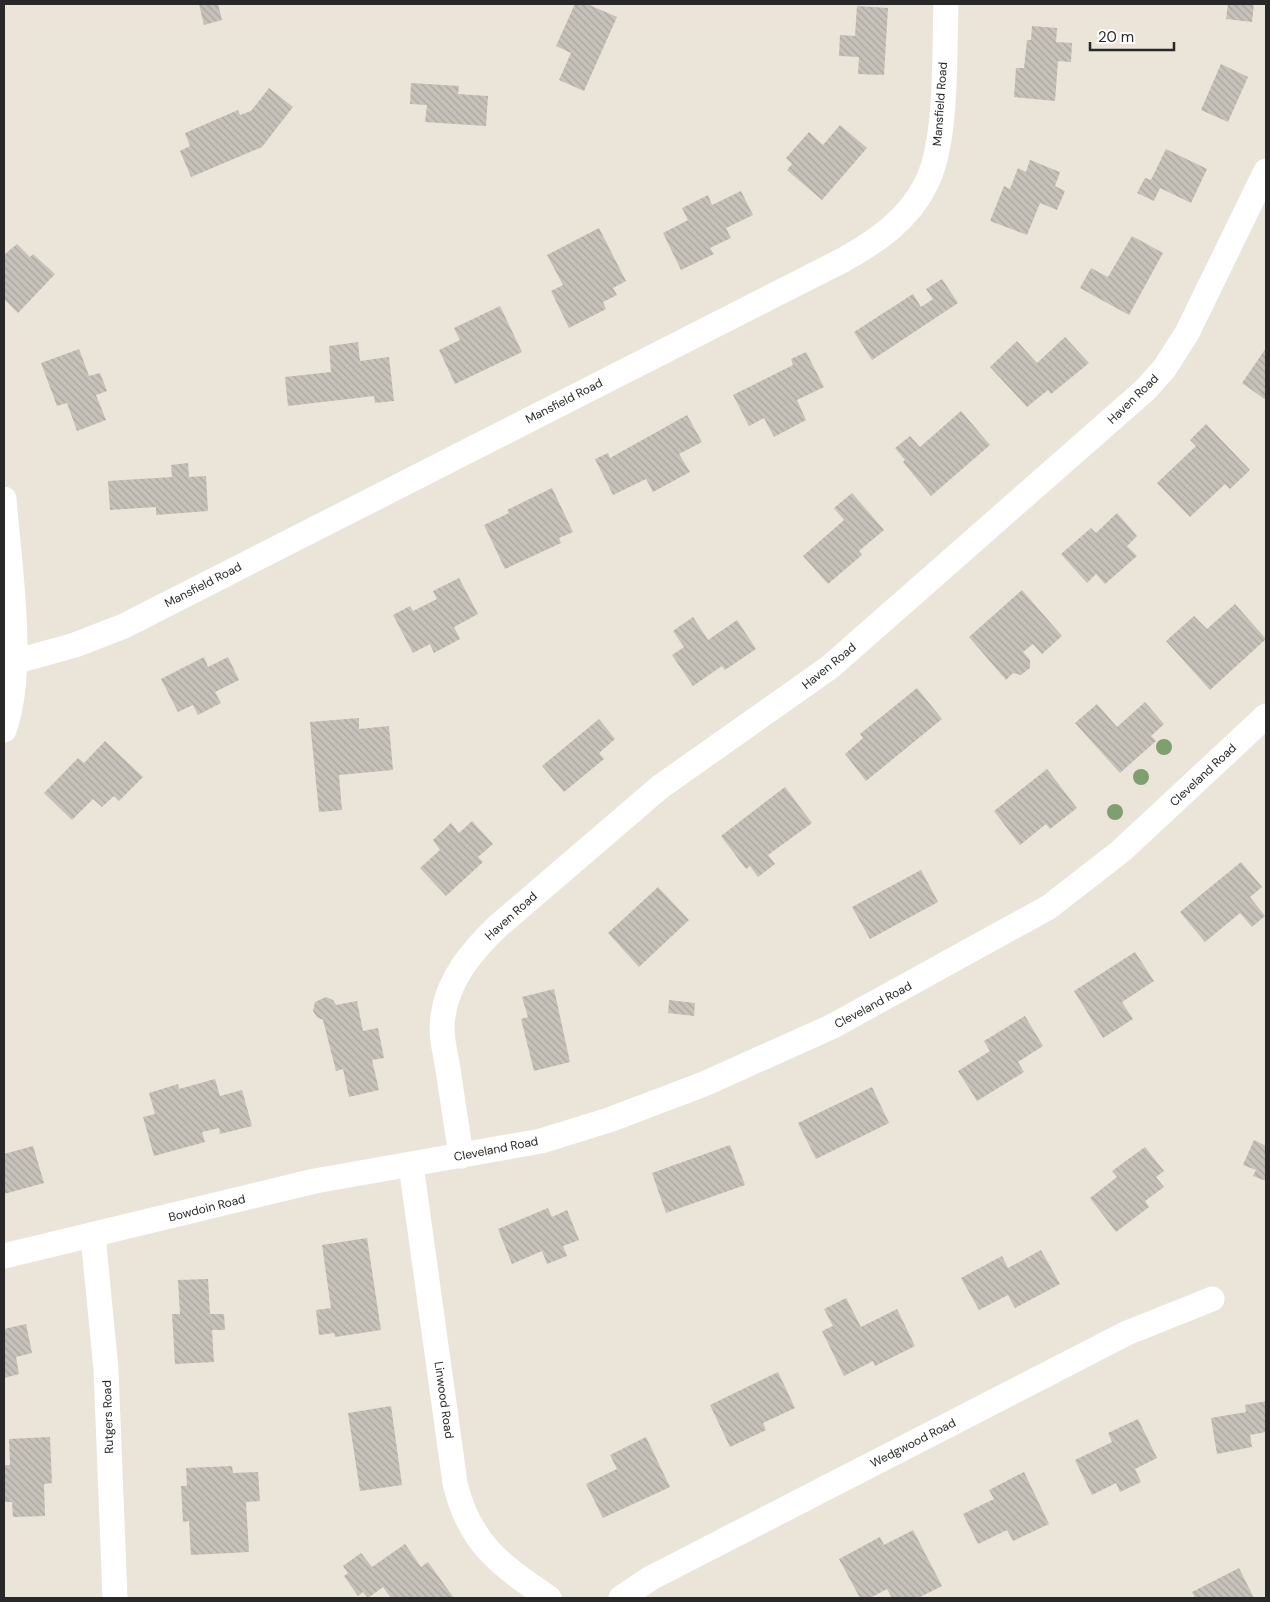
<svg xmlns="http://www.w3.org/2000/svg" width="1270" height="1602" font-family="'DM Sans',sans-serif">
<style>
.building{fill:url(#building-back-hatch)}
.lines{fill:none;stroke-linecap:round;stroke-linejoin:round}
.street{stroke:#fff;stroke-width:25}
.tree{fill:#7f9f6e}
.labels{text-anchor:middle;stroke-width:5;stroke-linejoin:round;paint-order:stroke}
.street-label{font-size:12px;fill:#282828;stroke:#fff}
</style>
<defs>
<pattern id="building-back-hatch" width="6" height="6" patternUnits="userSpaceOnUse" patternTransform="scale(1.25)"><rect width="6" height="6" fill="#c6c1b9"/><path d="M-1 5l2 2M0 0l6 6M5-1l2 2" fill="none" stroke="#aaa69f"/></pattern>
</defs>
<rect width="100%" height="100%" fill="#ebe4d9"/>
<!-- building -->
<path class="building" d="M199,4H218L222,20L204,25Z
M575,4H587L617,17L584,91L559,80L571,53L556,46Z
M1228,4H1254L1252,22L1226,19Z
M857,6L888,8L884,75L858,74L859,57L839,56L840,35L855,36Z
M1032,26L1057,28L1056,42L1072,43L1071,62L1058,61L1055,101L1014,97L1016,68H1024L1027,40H1031Z
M1221,64L1248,77L1228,122L1201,110Z
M411,83L459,86L458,94L488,96L486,126L425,122L427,105L410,104Z
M269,88L293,107L262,147L191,177L180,151L190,146L185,133L238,110L240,115L251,111Z
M840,125L867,148L822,200L787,170L792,164L786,158L809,132L823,145Z
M1166,149L1207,169L1191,203L1160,188L1154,201L1137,193L1145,178L1151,180Z
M1030,160L1060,172L1055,186L1065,191L1057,210L1040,203L1027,235L990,221L1004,186L1010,189L1018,168L1026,172Z
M741,191L753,215L726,228L731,238L710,248L714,254L681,270L663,233L688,220L682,208L708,195L712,205Z
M599,228L626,281L613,288L617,295L603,302L606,309L569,328L551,291L563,285L547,255Z
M1132,236L1163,253L1129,315L1080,288L1091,268L1108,277Z
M17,244L30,257L33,254L55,274L18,313L4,299V255Z
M942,279L958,303L872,360L854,332L913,294L921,307L933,299L926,289Z
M500,306L522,352L455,384L439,350L460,340L454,328Z
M1065,337L1089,363L1051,394L1048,390L1027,407L990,367L1017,341L1037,363Z
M358,342L360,361L389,357L394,401L375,403L374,396L288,406L285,377L331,372L329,346Z
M1266,348V400L1242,383Z
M79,349L89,376L100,373L107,391L96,395L106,420L77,431L67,403L57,406L41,363Z
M806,352L824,387L797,400L806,420L774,437L764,418L749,426L733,395L793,365L791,359Z
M961,411L990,445L931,496L903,462L905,460L895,448L910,436L920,447Z
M687,415L702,442L679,454L690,472L653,492L646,479L613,495L595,459L608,453L610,458Z
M1206,424L1250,470L1230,489L1225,484L1190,517L1157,483L1196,446L1190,440Z
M188,463L189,477L206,476L208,511L156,515V507L110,510L108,481L172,477L171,465Z
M552,488L573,532L559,538L561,543L505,569L484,525L509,513L507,510Z
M852,493L884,530L859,551L862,555L828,584L803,556L844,520L834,508Z
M1117,513L1137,536L1127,546L1137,556L1105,584L1096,574L1087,583L1061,554L1091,528L1096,533Z
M459,578L478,614L454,627L460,639L434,653L430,644L413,653L393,615L410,606L413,611L437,599L433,591Z
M1022,590L1062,636L1042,654L1033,644L1023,652L1030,660V668L1021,675L1013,673L1006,680L969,637Z
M1235,604L1266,639L1210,690L1166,641L1194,616L1207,629Z
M693,617L708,640L737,620L756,649L725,670L722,666L693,686L672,655L684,647L673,631Z
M204,657L208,667L228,657L239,680L215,692L221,703L198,715L193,705L178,712L161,679Z
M917,688L942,719L866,781L845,754L863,738L860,734Z
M1145,702L1164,724L1151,736L1156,741L1120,773L1075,723L1097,704L1117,727Z
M359,718V729L389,726L393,770L339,775L342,810L319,812L310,722Z
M599,719L615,739L599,753L604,759L564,792L542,766Z
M105,741L143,777L119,801L114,796L102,807L93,799L72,820L44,793L78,758L84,763Z
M1047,769L1077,808L1050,829L1046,824L1020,845L994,811Z
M785,787L812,823L768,855L775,864L758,877L750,866L746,869L721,836Z
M472,821L493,844L478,857L483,862L446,896L420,868L440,850L433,840L451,823L459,833Z
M1241,862L1262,887L1250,897L1265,916L1252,927L1240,913L1205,942L1180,912Z
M921,870L938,902L870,939L852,907Z
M658,887L689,920L639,967L608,933Z
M1135,952L1154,981L1122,1002L1133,1019L1103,1038L1074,991Z
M554,989L570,1062L534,1071L521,1019L528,1017L522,997Z
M326,997L333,1000L336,1005L357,1001L363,1031L378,1028L384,1058L372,1060L379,1090L349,1097L343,1069L336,1071L323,1020L317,1017L313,1011L315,1002Z
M669,1000L695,1003L694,1016L668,1013Z
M1025,1016L1043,1046L1018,1062L1024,1072L977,1101L958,1071L990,1051L984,1041Z
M215,1079L220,1096L242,1090L252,1126L220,1134L219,1128L202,1132L205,1142L154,1156L143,1117L155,1114L149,1093L178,1084L179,1089Z
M872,1087L889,1123L816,1159L798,1123Z
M1254,1140L1266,1146V1181L1253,1176L1256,1170L1243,1165Z
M730,1145L745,1185L666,1213L652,1173Z
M33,1146L44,1183L4,1194V1154Z
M1145,1147L1164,1171L1156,1177L1164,1187L1145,1201L1149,1207L1116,1232L1090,1198L1117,1177L1112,1171Z
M548,1208L552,1217L567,1210L579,1240L563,1246L567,1256L547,1264L542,1251L512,1264L498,1229Z
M367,1238L381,1330L335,1337L334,1333L319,1335L316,1310L331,1308L322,1245Z
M1041,1250L1060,1284L1015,1308L1008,1295L979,1310L961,1278L1002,1256L1008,1268Z
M208,1279L210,1314H224L225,1330H212L214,1362L175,1364L172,1314H180L178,1280Z
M846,1298L861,1327L897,1309L915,1346L875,1366L873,1361L844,1376L822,1331L833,1326L824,1309Z
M26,1324L32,1353L16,1357L19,1374L4,1378V1329Z
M778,1372L795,1408L763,1423L766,1430L730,1447L710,1405Z
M1266,1401V1432L1250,1435L1252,1447L1217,1454L1211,1418L1246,1412L1245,1405Z
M391,1406L402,1485L360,1491L348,1413Z
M1138,1419L1157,1458L1135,1469L1141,1482L1120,1492L1116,1483L1092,1495L1075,1460L1112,1442L1108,1433Z
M50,1437L52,1483L44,1484L45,1516L13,1517L12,1502H4V1465H10L9,1439Z
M646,1437L670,1487L603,1518L586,1484L617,1469L610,1455Z
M232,1466L233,1473L258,1472L260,1501L246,1502L249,1552L191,1555L189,1521L183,1522L181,1486H187L186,1468Z
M1024,1472L1049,1524L1013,1541L1007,1530L978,1544L963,1514L994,1499L989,1490Z
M913,1530L942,1586L918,1598H892L887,1589L870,1598H860L839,1559L880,1537L884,1545Z
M405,1544L421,1567L428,1562L454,1598H391L383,1587L368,1598L363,1592L358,1596L344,1576L348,1573L343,1566L361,1553L372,1567Z
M1239,1568L1254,1598H1195L1192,1592Z"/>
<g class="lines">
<!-- street -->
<path class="street" d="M4,499C9,563 26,670 4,730
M14,662L75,645L124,626L843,260C876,242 909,219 926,184C948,142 944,53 946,4
M461,1156C457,1127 452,1098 448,1069C445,1052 440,1033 443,1016C448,979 472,951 498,926L660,787L830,667L1145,390L1164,369L1187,333L1266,171
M411,1165L455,1483C469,1543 500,1565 549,1598
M93,1236L106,1369L115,1598
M4,1256L315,1181L541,1141L609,1120L704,1084L833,1026L1049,907L1121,851L1266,716
M621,1598L651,1578L1127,1333L1212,1299"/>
</g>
<!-- trees -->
<g class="tree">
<circle cx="1164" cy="747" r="8"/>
<circle cx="1141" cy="777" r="8"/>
<circle cx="1115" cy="812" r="8"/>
</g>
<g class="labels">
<!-- street labels -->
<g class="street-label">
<text transform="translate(940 104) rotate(-86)" y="4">Mansfield Road</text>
<text transform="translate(1133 399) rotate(-44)" y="4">Haven Road</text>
<text transform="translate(564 401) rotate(-27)" y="4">Mansfield Road</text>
<text transform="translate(203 585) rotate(-27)" y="4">Mansfield Road</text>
<text transform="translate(829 666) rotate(-39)" y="4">Haven Road</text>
<text transform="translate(1203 775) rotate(-43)" y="4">Cleveland Road</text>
<text transform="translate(511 916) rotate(-42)" y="4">Haven Road</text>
<text transform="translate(873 1005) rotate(-28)" y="4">Cleveland Road</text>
<text transform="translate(496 1149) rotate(-11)" y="4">Cleveland Road</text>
<text transform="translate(207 1208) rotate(-14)" y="4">Bowdoin Road</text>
<text transform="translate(444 1400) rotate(82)" y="4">Linwood Road</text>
<text transform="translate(108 1417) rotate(-92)" y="4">Rutgers Road</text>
<text transform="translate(913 1443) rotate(-27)" y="4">Wedgwood Road</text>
</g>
</g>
<!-- border -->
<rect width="1270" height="1602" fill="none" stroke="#282828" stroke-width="10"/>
<!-- scale -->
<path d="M1090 42v8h84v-8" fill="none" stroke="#282828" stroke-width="2.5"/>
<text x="1098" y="42" font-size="15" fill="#282828" stroke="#ffffff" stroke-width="4" paint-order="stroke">20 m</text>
</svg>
